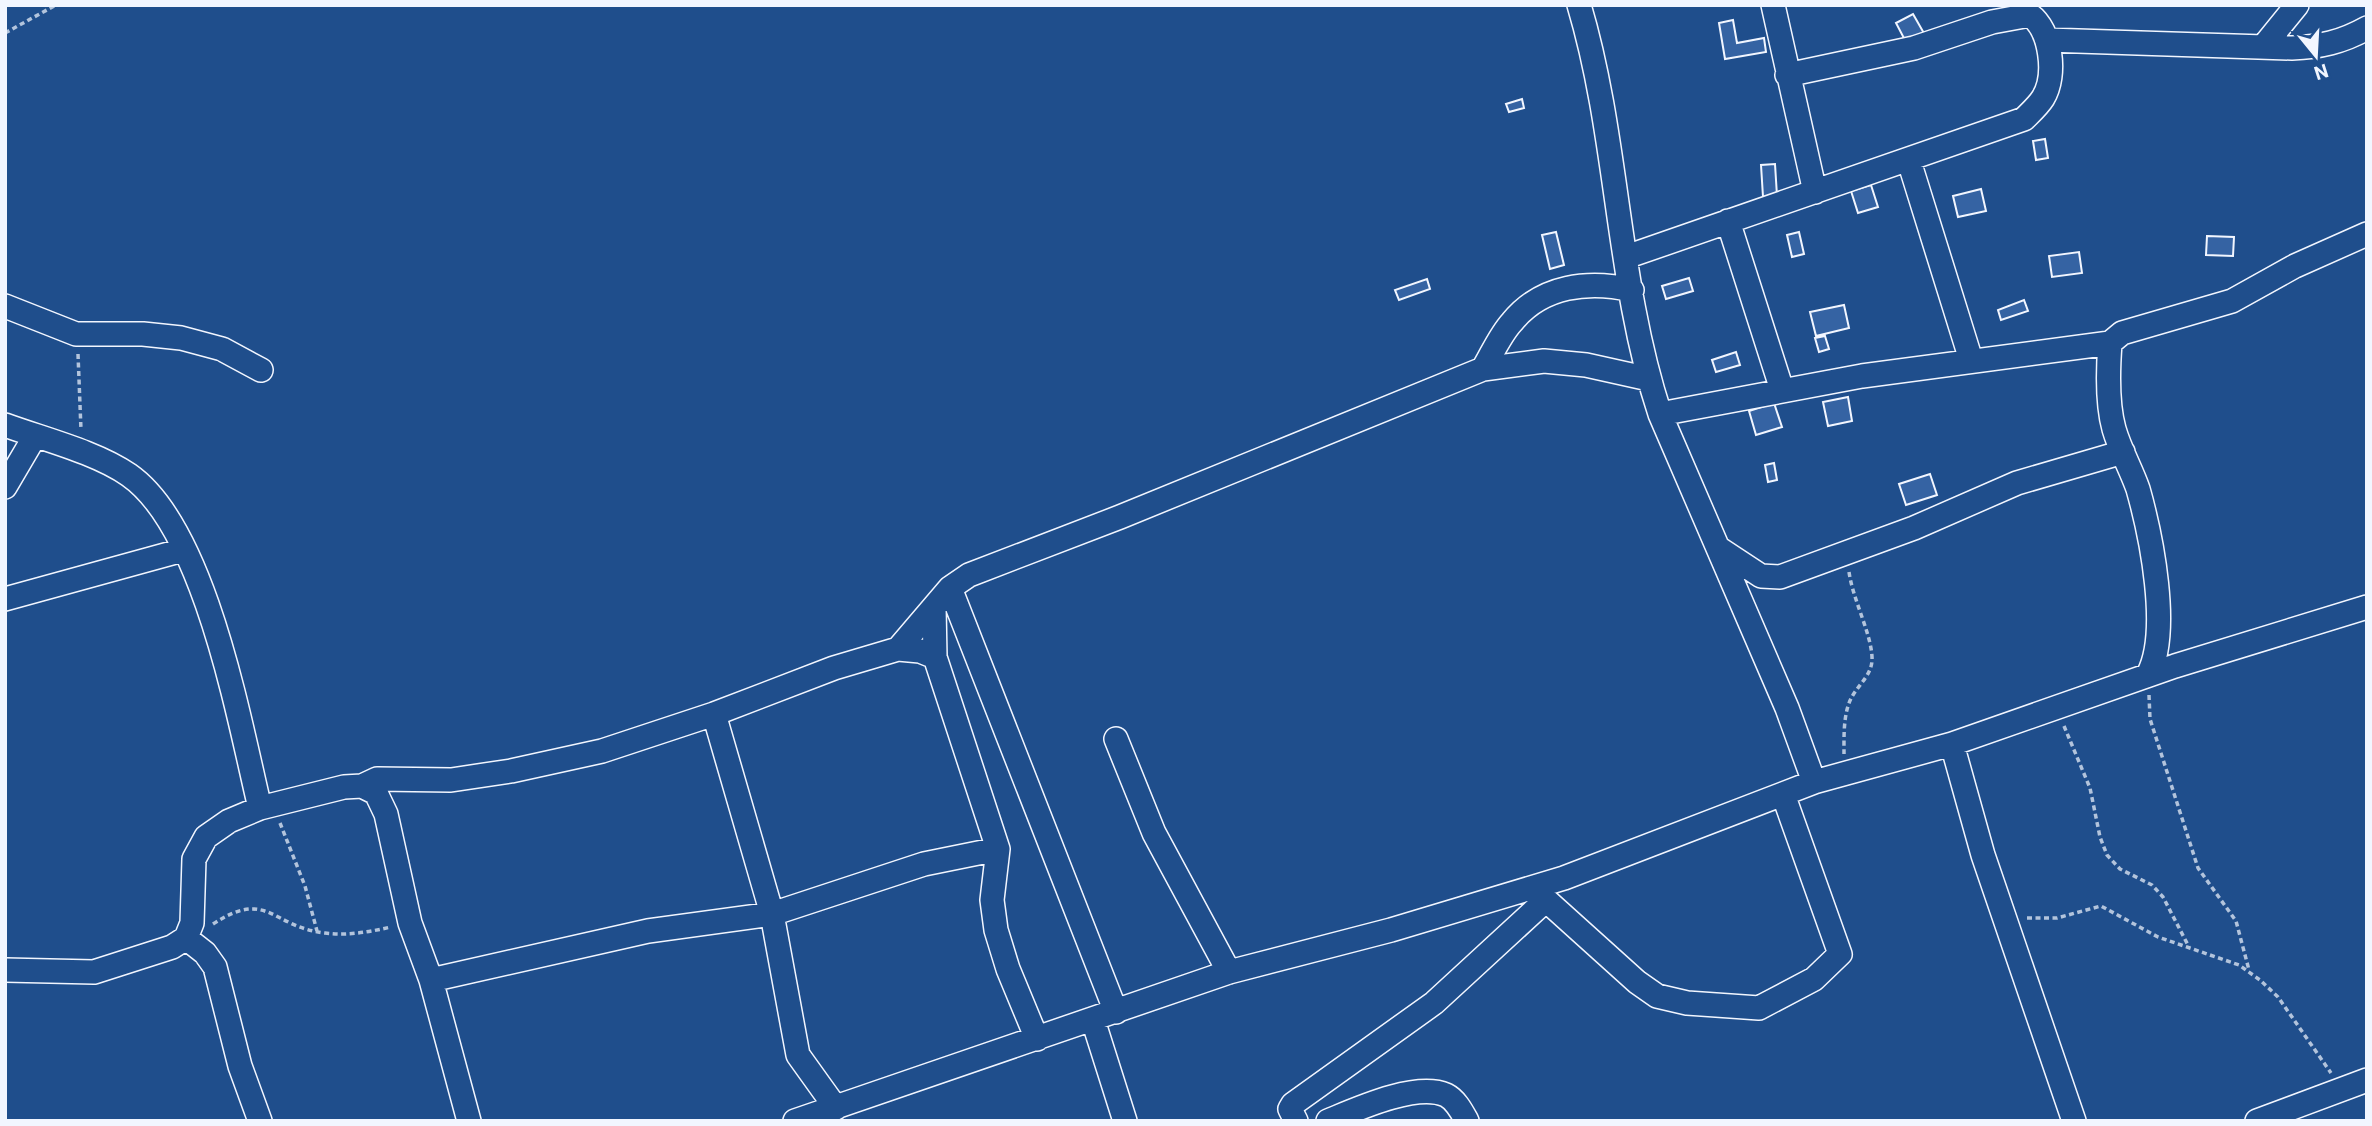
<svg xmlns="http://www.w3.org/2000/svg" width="2372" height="1126" font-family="Roboto,sans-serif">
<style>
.building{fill:#3563a3;stroke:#f2f6ff;stroke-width:2}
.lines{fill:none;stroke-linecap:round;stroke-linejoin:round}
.minor-casing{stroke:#f2f6ff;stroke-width:26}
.path{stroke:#b3c4dc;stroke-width:3.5;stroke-dasharray:5 3.5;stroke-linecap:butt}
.minor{stroke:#1f4e8c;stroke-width:23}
</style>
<rect width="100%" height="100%" fill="#1f4e8c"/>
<!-- building -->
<path class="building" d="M1913,14L1925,35L1907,44L1896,23Z
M1733,20L1737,43L1764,38L1766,52L1725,59L1719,23Z
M1522,99L1524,108L1509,112L1506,104Z
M2045,139L2048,158L2036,160L2033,141Z
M1775,164L1777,196L1763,197L1761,165Z
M1871,185L1878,207L1858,213L1851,191Z
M1981,189L1986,211L1958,217L1953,196Z
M1556,232L1564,265L1550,269L1542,235Z
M1799,232L1804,254L1792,257L1787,235Z
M2207,236L2234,237L2233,256L2206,255Z
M2079,252L2082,273L2052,277L2049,256Z
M1689,278L1693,291L1666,299L1662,286Z
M1427,279L1430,289L1399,300L1395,290Z
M2024,300L2028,311L2001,320L1998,310Z
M1844,305L1849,328L1816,336L1810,312Z
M1825,336L1829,349L1819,352L1815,338Z
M1736,352L1740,365L1716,372L1712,360Z
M1848,397L1852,421L1828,426L1823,402Z
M1774,403L1782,427L1756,435L1749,411Z
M1774,463L1777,480L1768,482L1765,465Z
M1930,474L1937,495L1906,505L1899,484Z"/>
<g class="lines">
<!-- minor casing -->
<g class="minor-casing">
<path id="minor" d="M1579,5C1619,139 1616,281 1660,414L1787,708L1814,782
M1773,5L1815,192
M2047,40L2292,48C2320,47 2342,42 2367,28
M2263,47L2297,5
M1909,161L1971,360
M1728,221L1782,390
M1626,257L2024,119C2030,113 2038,106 2043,98C2057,75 2051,30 2030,15L1992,22L1914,48L1787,75
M5,306L76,334H143L181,338L222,349L261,370
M1483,369C1492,354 1500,335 1512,322C1542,285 1589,280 1632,290
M1660,414L1862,376L2110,343
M5,425C43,439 96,452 129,475C205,528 239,720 260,808
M5,487L35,436
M1720,549L1761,576L1780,577L1914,528L2017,483L2123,452
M950,588L1116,1012
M5,599L183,550
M934,607L935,657
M898,649L950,588L969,575L1120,517L1483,369L1544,361L1586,365L1649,379
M2148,675C2171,632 2151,535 2138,489C2131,469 2120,450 2114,429C2107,404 2108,369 2110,343L2122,333L2232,301L2295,266L2367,234
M714,714L772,914L798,1055L836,1108
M1116,739L1154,833L1229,972
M1952,744L1983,855L2074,1121
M362,786L377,779L451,780L511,771L602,751L714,714L834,668L898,649L920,651L935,657L998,849L992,900L996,930L1008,969L1037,1039
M1537,887L1546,900L1637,982L1657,996L1687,1003L1759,1008L1814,979L1840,954L1783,794
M186,938L205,953L215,967L240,1066L260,1121
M5,970L94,972L172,947L186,938L192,923L194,859L206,837L229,821L260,808L344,787L362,786L376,793L386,814L410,923L431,980L469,1121
M431,980L648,931L772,914L924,864L998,849
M1093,1020L1125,1121
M795,1121L1229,972L1391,930L1564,878L1814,782L1952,744L2175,666L2367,607
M1296,1121L1290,1109L1293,1104L1434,1003L1546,900
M1328,1121C1357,1109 1416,1082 1446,1095C1456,1100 1462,1112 1467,1121
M2257,1121L2367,1080"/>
</g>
<!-- path -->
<path class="path" d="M5,33L56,5
M78,354L81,430
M2149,695L2150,719L2198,868L2236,921L2249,970
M2064,726L2090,788L2100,837L2107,855L2120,869L2152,885L2163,897L2189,947
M1844,754C1844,735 1843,711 1853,695C1861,682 1873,673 1872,657C1871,633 1853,600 1849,572
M280,823L305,886L317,931
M2027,918H2057L2101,906L2158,937L2239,965L2260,980L2278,997L2331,1073
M213,924C268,888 271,927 325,933C347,936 369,932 391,927"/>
<!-- minor -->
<use href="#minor" class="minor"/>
</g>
<!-- border -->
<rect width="2372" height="1126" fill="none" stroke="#f2f6ff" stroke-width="14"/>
<!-- north arrow -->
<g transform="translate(2316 56) rotate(162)" stroke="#1f4e8c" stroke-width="5" paint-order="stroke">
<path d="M0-5L12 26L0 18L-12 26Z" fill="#f2f6ff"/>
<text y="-10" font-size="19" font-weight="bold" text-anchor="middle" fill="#f2f6ff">N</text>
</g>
</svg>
